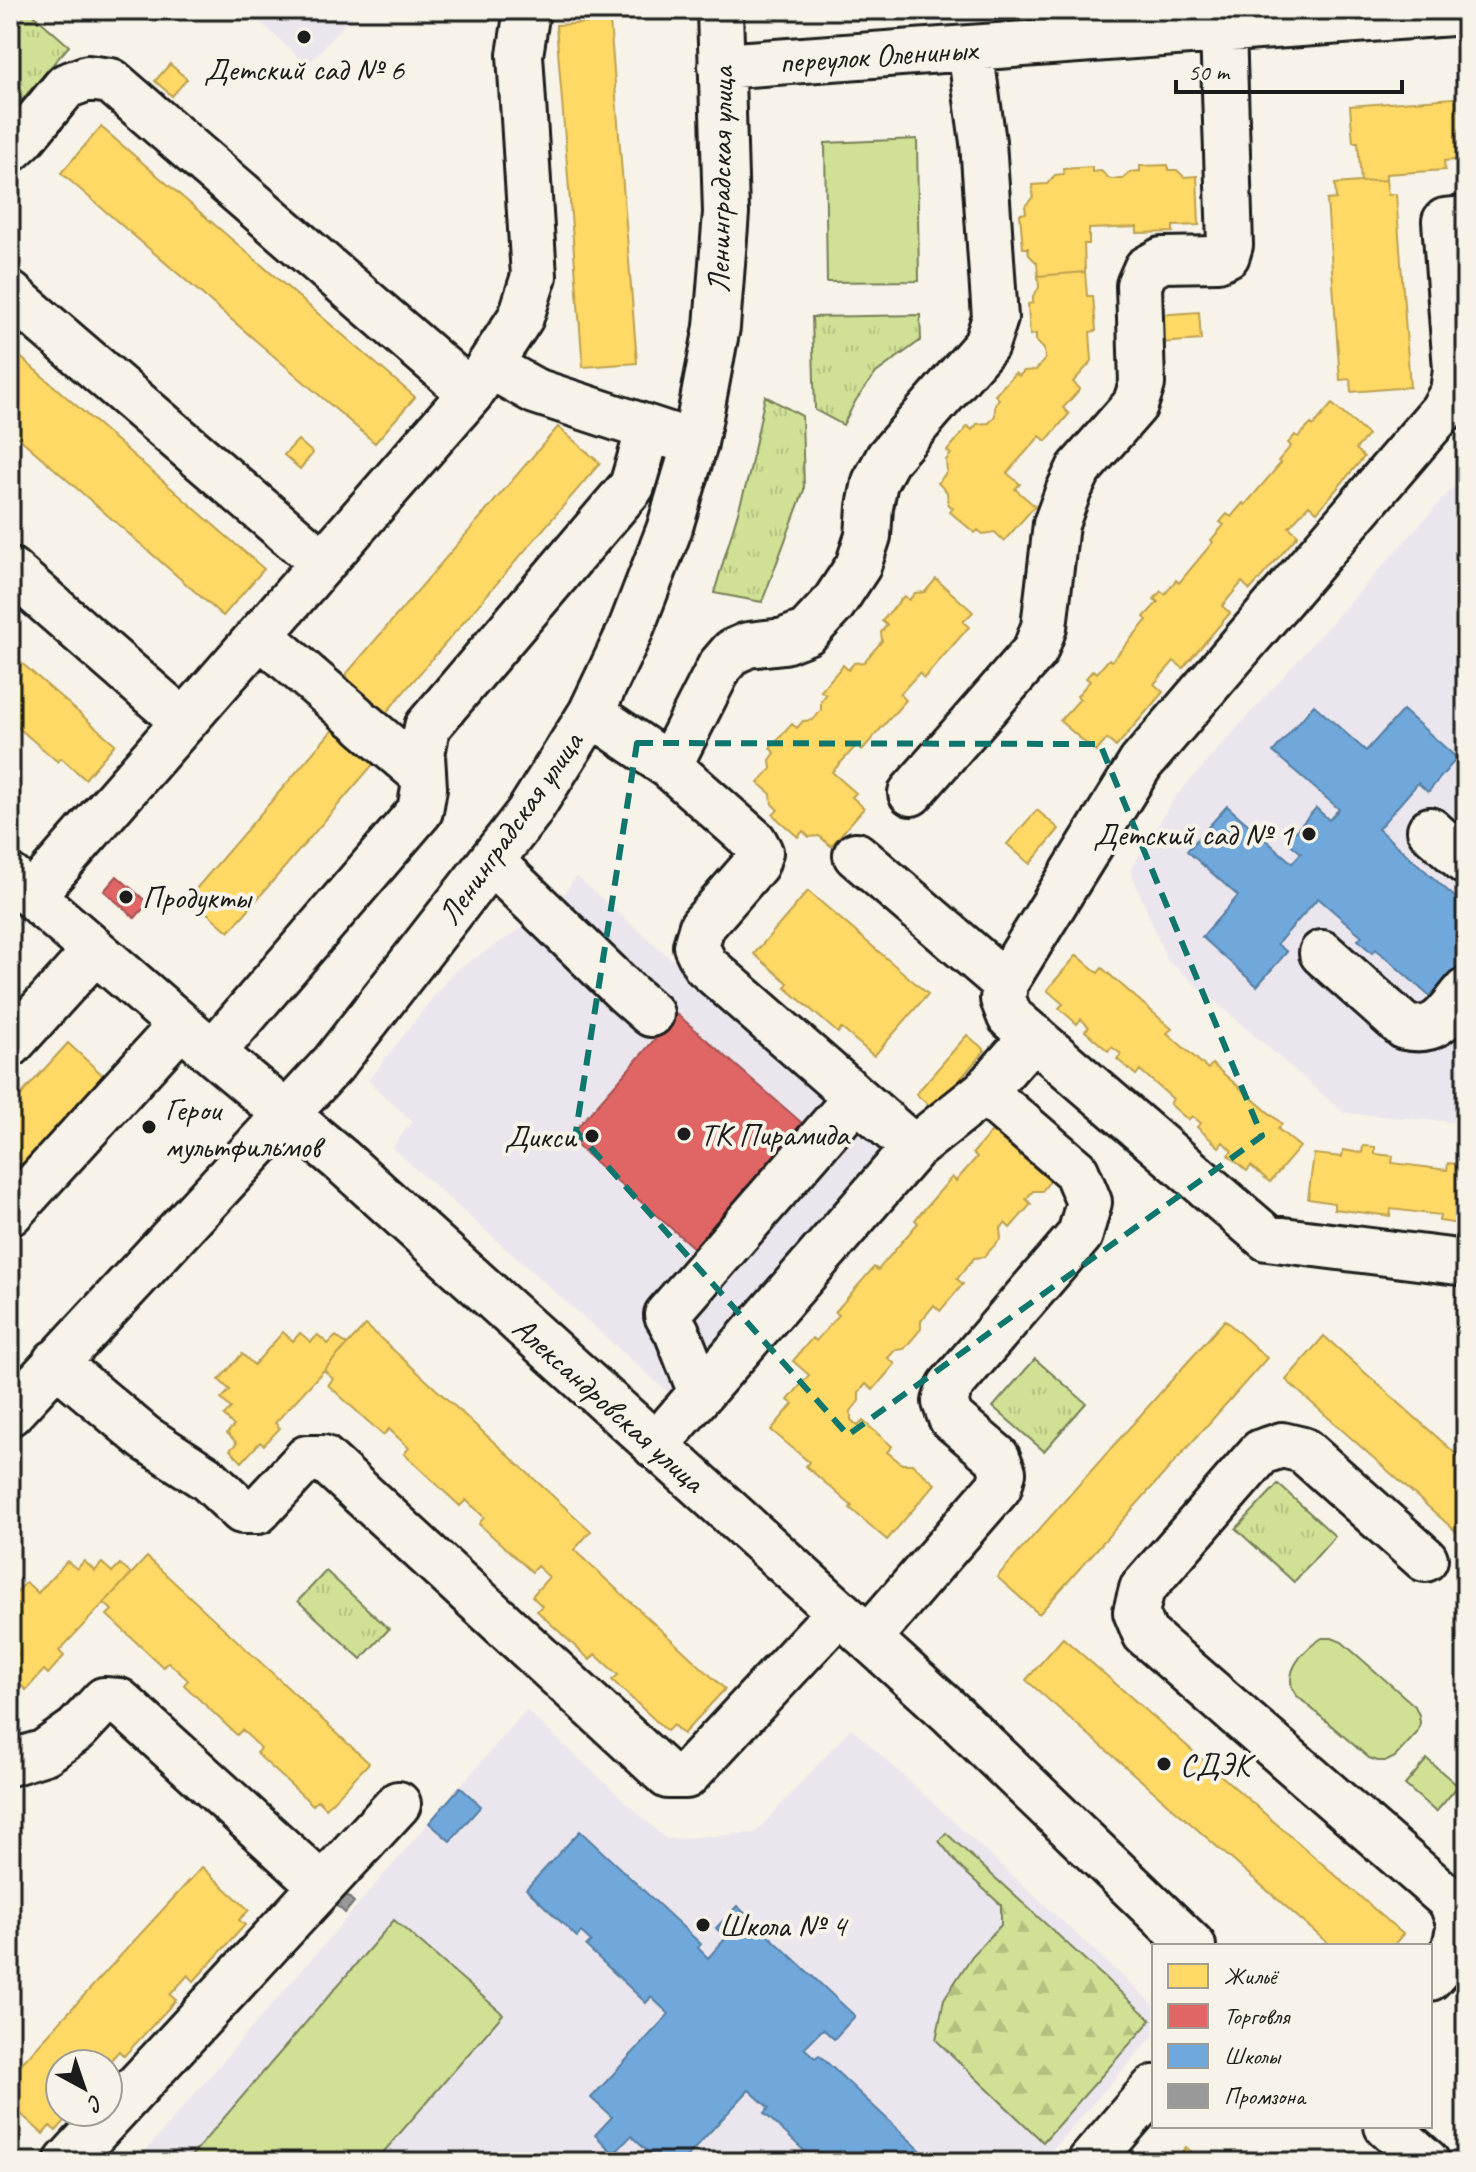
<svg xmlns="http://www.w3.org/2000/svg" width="1476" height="2172" font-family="Caveat,sans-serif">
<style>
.built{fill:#ebe6ed}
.green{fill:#d0e195;stroke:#767e58;stroke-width:2}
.forest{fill:url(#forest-firs);stroke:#767e58;stroke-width:2}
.park{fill:url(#park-tufts);stroke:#767e58;stroke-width:2}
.homes{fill:#ffd966;stroke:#bba050;stroke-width:2}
.shops{fill:#e06666;stroke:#a55050;stroke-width:2}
.schools{fill:#6fa8dc;stroke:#567ea2;stroke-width:2}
.industry{fill:#999;stroke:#747474;stroke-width:2}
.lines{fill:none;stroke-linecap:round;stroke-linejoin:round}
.minor-casing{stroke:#1c1c1c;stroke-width:50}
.minor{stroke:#f7f3e8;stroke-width:44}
.marked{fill:none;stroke:#0f766e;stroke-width:6;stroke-dasharray:16 10;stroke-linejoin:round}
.poi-dot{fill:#1c1c1c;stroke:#f7f3e8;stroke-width:3}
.labels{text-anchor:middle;stroke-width:8;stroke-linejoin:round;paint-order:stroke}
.street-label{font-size:32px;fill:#1c1c1c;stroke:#f7f3e8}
.poi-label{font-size:32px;fill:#1c1c1c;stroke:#f7f3e8;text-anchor:start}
</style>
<defs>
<pattern id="forest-firs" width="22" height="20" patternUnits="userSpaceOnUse" patternTransform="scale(2)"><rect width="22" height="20" fill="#d0e195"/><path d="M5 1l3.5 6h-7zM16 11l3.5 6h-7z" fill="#b2c080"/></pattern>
<pattern id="park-tufts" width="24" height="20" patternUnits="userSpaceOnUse" patternTransform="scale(2)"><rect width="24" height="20" fill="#d0e195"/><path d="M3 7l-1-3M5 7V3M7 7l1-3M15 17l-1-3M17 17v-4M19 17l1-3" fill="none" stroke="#b2c080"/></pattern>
</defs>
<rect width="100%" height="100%" fill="#f7f3e8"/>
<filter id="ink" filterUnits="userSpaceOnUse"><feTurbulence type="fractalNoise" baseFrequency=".0125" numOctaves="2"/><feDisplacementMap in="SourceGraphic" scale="16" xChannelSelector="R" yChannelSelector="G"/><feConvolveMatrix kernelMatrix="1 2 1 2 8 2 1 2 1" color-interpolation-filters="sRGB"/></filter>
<g filter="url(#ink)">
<!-- built -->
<path class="built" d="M246,10H357L308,65Z
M1466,473V1123L1344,1113L1167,960L1130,870L1175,797Z
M576,876L893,1152L677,1400L392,1148L412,1121L368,1081L452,973L556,906Z
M526,1710L666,1839L755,1833L851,1728L1154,2005V2035L1041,2162H136Z"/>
<!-- green -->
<path class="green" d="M917,139L919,281L827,282L825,143Z
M1322,1638H1332L1342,1642L1415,1706L1419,1715L1420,1723L1417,1733L1395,1757L1387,1761H1378L1369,1758L1296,1695C1281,1673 1303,1650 1322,1638Z
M1427,1759L1458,1786L1436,1812L1405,1785Z
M394,1920L503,2014L375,2162H186Z"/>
<!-- forest -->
<path class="forest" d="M946,1833L1151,2020L1043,2142L936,2040L944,1999L972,1956L1001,1925V1905L960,1867L939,1841Z"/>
<!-- park -->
<path class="park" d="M12,10H28L69,46L13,110L10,107V12Z
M920,315L921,340L876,373L856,400L843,425L815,410L812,317Z
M765,396L802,416L804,490L762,602L714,593L749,475Z
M1035,1359L1086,1403L1044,1451L993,1407Z
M1278,1484L1335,1536L1294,1582L1236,1529Z
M326,1571L389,1629L361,1659L298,1601Z"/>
<!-- homes -->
<path class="homes" d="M589,10H598L599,22L610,21L637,363L583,367L556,25L589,23Z
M170,64L187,79L172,96L155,81Z
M1466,97V159L1444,161L1445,170L1386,174V180L1361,182L1358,142H1353L1350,106Z
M101,127L415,397L375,443L61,173Z
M1168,165L1169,170H1177L1184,177L1197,176L1199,225L1173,226V232L1137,233V227L1089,229V244H1084L1085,272L1038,276L1037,263L1029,255L1028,248H1023L1020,214L1026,213L1025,206L1033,197L1032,185L1047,184L1055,175L1064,174L1063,169L1092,167V172L1101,171L1110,179H1123L1130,172L1140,171V166Z
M1386,180L1388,195L1396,194L1410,387L1351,392L1350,379L1340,380L1327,200L1336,199L1335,184Z
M1085,272L1087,296H1093L1096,331L1090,332L1092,361L1073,382L1080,389L1063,408L1069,414L1046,441L1040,436L1007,473L1020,484L1015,489L1035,506L1004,541L995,532L983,534L978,530L975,533L950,512L953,508L948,504L947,492L938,483L947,472L946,460L951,454L947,451L968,426L972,430L977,424L989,423L995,416V404L999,399L995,395L1015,373L1019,376L1024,371L1036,370L1045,359L1044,349L1036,341V334L1030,335L1028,304L1033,303V296L1039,288L1038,276Z
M1199,312L1201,340L1159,343L1157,315Z
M10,348L264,569L223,616L10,430Z
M1332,404L1368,435L1356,449L1364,457L1317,512L1309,505L1289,527L1298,535L1250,590L1242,582L1222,606L1230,613L1183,668L1174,661L1154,684L1163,692L1116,747L1107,739L1096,752L1060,721L1080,699L1077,696L1090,681L1086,678L1093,670L1097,673L1109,659L1112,661L1147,620L1144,617L1158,602L1154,599L1161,591L1165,594L1176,580L1179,583L1213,542L1211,540L1224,525L1220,522L1227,514L1231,517L1243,503L1245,505L1281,463L1278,461L1291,446L1288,443L1295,435L1298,437L1311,424L1313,426Z
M558,427L600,463L378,722L382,754L229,932L189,897L342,719L336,686Z
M298,440L313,453L300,469L284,455Z
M936,579L973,612L963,622L969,627L924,678L919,673L900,694L906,700L862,750L857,745L832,772L856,793L852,797L864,808L831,846L819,836L809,837L803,831L798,837L773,815L778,810L772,804L771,794L758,783L771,769L770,760L775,753L770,748L792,724L797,728L803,721L813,720L821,710V701L826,695L821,691L843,665L848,670L854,663L864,662L882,641L881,632L887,625L882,621L904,596L909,600L915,593L925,592Z
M10,653L115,744L85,779L61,758L58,762L14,724L17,721L10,715Z
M1037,810L1059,829L1030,864L1007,844Z
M808,891L928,994L874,1056L841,1028L838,1033L785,987L788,983L754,954Z
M1077,955L1098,973L1102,968L1172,1029L1167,1033L1208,1069L1212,1064L1282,1124L1278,1129L1300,1147L1270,1182L1251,1166L1247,1171L1228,1155L1232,1151L1223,1142L1219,1147L1197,1127L1201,1123L1192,1116L1188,1120L1170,1104L1173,1099L1140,1070L1136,1075L1117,1059L1121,1054L1112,1047L1108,1051L1085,1031L1089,1027L1081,1019L1077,1024L1059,1008L1063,1004L1047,990Z
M10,989L23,1001L10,1016Z
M967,1035L985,1050L934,1110L916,1094Z
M68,1043L108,1080L10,1188V1107Z
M992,1131L1050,1181L1042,1191H1033L1026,1199L1031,1204L1010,1228L1005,1223L1000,1229L1001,1238L984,1257L974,1258L957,1279L963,1284L940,1311L934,1305L921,1321V1329L904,1349L895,1350L888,1358L895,1364L873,1390L866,1384L859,1392V1401L851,1411V1420L858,1426L863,1421L892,1446L887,1452L902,1464H912L935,1484L887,1540L850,1508L852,1506L806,1466L809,1462L771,1430L793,1404L788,1400L809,1375L793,1361L812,1338L816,1341L839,1315L835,1312L874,1267L878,1270L918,1223L915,1220L952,1177L956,1181L977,1157L973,1153Z
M1363,1146L1375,1147V1154L1393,1156L1392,1163L1447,1170L1448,1163L1464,1165L1466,1158V1225L1439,1221L1440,1215L1391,1209L1390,1216L1334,1209V1203L1308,1199L1314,1154L1342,1157L1343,1150L1362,1153Z
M1225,1320L1267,1358L1039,1614L997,1577Z
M366,1325L591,1531L574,1550L725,1689L683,1734L673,1725L667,1731L612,1680L618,1675L595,1654L590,1660L537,1611L542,1606L532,1596L549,1577L537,1566L532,1572L479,1524L484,1517L466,1500L460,1506L404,1454L409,1448L389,1429L383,1435L328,1385L333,1379L324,1370Z
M283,1332L293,1341L300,1333L311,1342L318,1335L328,1344L336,1336L347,1345L275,1423L280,1428L264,1445L260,1442L242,1462L230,1450L237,1443L227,1433L234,1426L224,1416L231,1408L221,1399L230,1390L219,1380L242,1354L254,1365Z
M1324,1336L1466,1463V1528L1460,1535L1286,1380Z
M147,1557L369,1763L326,1808L318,1800L313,1805L256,1753L261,1748L242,1730L237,1735L184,1685L188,1680L168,1662L163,1667L107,1615L112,1610L104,1603Z
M67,1561L77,1569L84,1561L95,1571L102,1563L112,1572L120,1564L131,1574L59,1651L64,1656L48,1674L44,1670L26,1690L14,1678L21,1671L11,1661L18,1654L10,1647V1642L15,1636L10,1632V1622L14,1618L10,1615V1600L26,1582L38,1593Z
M1063,1638L1403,1934L1393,1946H1331L1026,1680Z
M202,1867L249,1910L239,1920L245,1925L194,1981L188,1975L170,1995L176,2000L124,2056L119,2051L107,2064H60V2112H73L56,2131L50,2126L43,2134L10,2104V2076Z
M1186,2147L1202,2162H1173Z"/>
<!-- shops -->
<path class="shops" d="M117,876L148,903L135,918L104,891Z
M677,1014L802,1123L694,1248L576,1145L575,1130Z"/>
<!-- schools -->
<path class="schools" d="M1314,705L1366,751L1403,710L1457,758L1428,792L1418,783L1378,829L1466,907V968L1436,1002L1376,949L1372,953L1358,940L1362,936L1318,898L1277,944L1287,952L1257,986L1202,937L1238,896L1187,851L1227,806L1292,863L1301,853L1287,841L1316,808L1329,820L1339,809L1273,752Z
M460,1787L481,1806L450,1841L429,1823Z
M580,1831L701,1944L698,1948L708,1958L726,1938L716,1928L737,1906L855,2016L834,2039L823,2029L804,2048L815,2058L819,2055L933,2162H826L818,2154L814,2160L764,2113L769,2108L749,2090L682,2162H659L631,2136L614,2154L595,2135L612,2117L591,2098L669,2014L651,1997L646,2003L586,1946L591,1941L581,1932L577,1937L526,1889Z"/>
<!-- industry -->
<path class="industry" d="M338,1887L354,1902L345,1913L328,1897Z"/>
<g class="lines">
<!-- minor casing -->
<g class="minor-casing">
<path id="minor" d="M721,66L1466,12
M10,150L23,138L66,86L88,78L111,81L471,393
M1466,219L1445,221L1456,369L1453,392L1442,411L1141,763L1005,983L1003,999L1010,1017L1267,1238L1466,1263
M10,294L323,563
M490,366L535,391L678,438
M10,570L184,722
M260,635L355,717
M591,713L669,766L754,841L760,852L756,864L702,926L696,946L705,965L914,1148
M364,725L423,775
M669,766L720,666L732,652L748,645L784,641L807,632L833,604L858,566L868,536L870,507L875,482L888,458L986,345L995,318L983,142L970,49
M911,793L1035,651L1044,627L1056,524L1068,492L1079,469L1135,405L1142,384L1139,285L1146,269L1162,260L1218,259L1227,255L1230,245L1223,30
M1430,830L1466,862
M856,855L1005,983
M492,862L627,993L651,1014
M10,877L218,1057L341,1160L950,1712L1193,1946
M32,896L471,393L521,317L534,276L520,55L527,10
M1322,953L1405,1027C1439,1034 1446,1014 1466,991
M10,1045L95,951
M213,1052L420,811L424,788L422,755L427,727L632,486L649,429
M10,1213L181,1025
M55,1362L145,1438L208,1479L242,1511H258L307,1458H323L668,1776H686L839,1612
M701,1393L677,1332L667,1315L856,1098
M10,1413L333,1064L529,812L591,713L630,631L669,530L695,443L717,327L726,213L720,10
M655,1446L914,1148L984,1092L1033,1036
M1425,1559L1303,1450L1282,1445L1261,1452L1142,1589L1136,1612L1145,1634L1451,1901L1460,1925L1454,1951L1430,1978
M868,1638L999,1487L1003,1472L997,1457L951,1418L945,1402L950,1386L1080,1235L1089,1202L1076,1171L984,1092
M10,1763L45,1752L76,1730L104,1700L119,1701L322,1886
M1387,2126L1427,2162
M67,2162L398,1804
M1090,2162L1154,2088"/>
</g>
<!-- minor -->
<use href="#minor" class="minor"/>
</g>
</g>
<!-- marked area -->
<path class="marked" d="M637,743L1100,744L1262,1136L848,1435L576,1131Z"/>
<!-- markers -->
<g class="poi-dot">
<circle cx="304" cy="37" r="8"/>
<circle cx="1309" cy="834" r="8"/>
<circle cx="126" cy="897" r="8"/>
<circle cx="149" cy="1127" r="8"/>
<circle cx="684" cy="1134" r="8"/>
<circle cx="592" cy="1136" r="8"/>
<circle cx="1164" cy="1764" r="8"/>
<circle cx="703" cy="1925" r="8"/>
</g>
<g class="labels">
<!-- street labels -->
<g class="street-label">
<text transform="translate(878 55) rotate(-4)" y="11">переулок Олениных</text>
<text transform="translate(720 180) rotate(-89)" y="11">Ленинградская улица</text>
<text transform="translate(510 828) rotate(-55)" y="11">Ленинградская улица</text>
<text transform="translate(609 1404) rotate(42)" y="11">Александровская улица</text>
</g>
<!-- poi labels -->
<g class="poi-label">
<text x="304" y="80" text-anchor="middle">Детский сад № 6</text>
<text x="1293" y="845" text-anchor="end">Детский сад № 1</text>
<text x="142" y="908">Продукты</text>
<text x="165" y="1120">Герои<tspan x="165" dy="37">мультфильмов</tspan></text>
<text x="700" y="1145">ТК Пирамида</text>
<text x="576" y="1147" text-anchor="end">Дикси</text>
<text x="1180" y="1775">СДЭК</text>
<text x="719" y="1936">Школа № 4</text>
</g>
</g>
<!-- margin -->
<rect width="1476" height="2172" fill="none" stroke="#f7f3e8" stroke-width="40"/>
<rect x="20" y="20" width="1436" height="2132" fill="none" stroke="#1c1c1c" stroke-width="3" filter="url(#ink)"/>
<!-- legend -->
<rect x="1152" y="1944" width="280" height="184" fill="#f7f3e8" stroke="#9f9d96" stroke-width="2"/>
<rect x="1168" y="1964" width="40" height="24" fill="#ffd966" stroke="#9f9d96" stroke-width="2"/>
<text x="1224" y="1984" font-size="24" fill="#1c1c1c">Жильё</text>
<rect x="1168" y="2004" width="40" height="24" fill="#e06666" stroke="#9f9d96" stroke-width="2"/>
<text x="1224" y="2024" font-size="24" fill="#1c1c1c">Торговля</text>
<rect x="1168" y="2044" width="40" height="24" fill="#6fa8dc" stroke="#9f9d96" stroke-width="2"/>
<text x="1224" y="2064" font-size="24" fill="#1c1c1c">Школы</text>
<rect x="1168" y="2084" width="40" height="24" fill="#999999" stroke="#9f9d96" stroke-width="2"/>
<text x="1224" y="2104" font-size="24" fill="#1c1c1c">Промзона</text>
<!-- north arrow -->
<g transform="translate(84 2088) rotate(140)"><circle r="38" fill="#f7f3e8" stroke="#9f9d96" stroke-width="2"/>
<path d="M0-6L14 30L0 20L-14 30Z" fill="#1c1c1c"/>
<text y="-12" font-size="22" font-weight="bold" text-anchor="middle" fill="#1c1c1c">С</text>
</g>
<!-- scale -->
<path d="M1176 80v12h226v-12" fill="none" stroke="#1c1c1c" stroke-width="4"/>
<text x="1188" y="80" font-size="24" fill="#1c1c1c" stroke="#f7f3e8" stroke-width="6" paint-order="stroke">50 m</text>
</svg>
